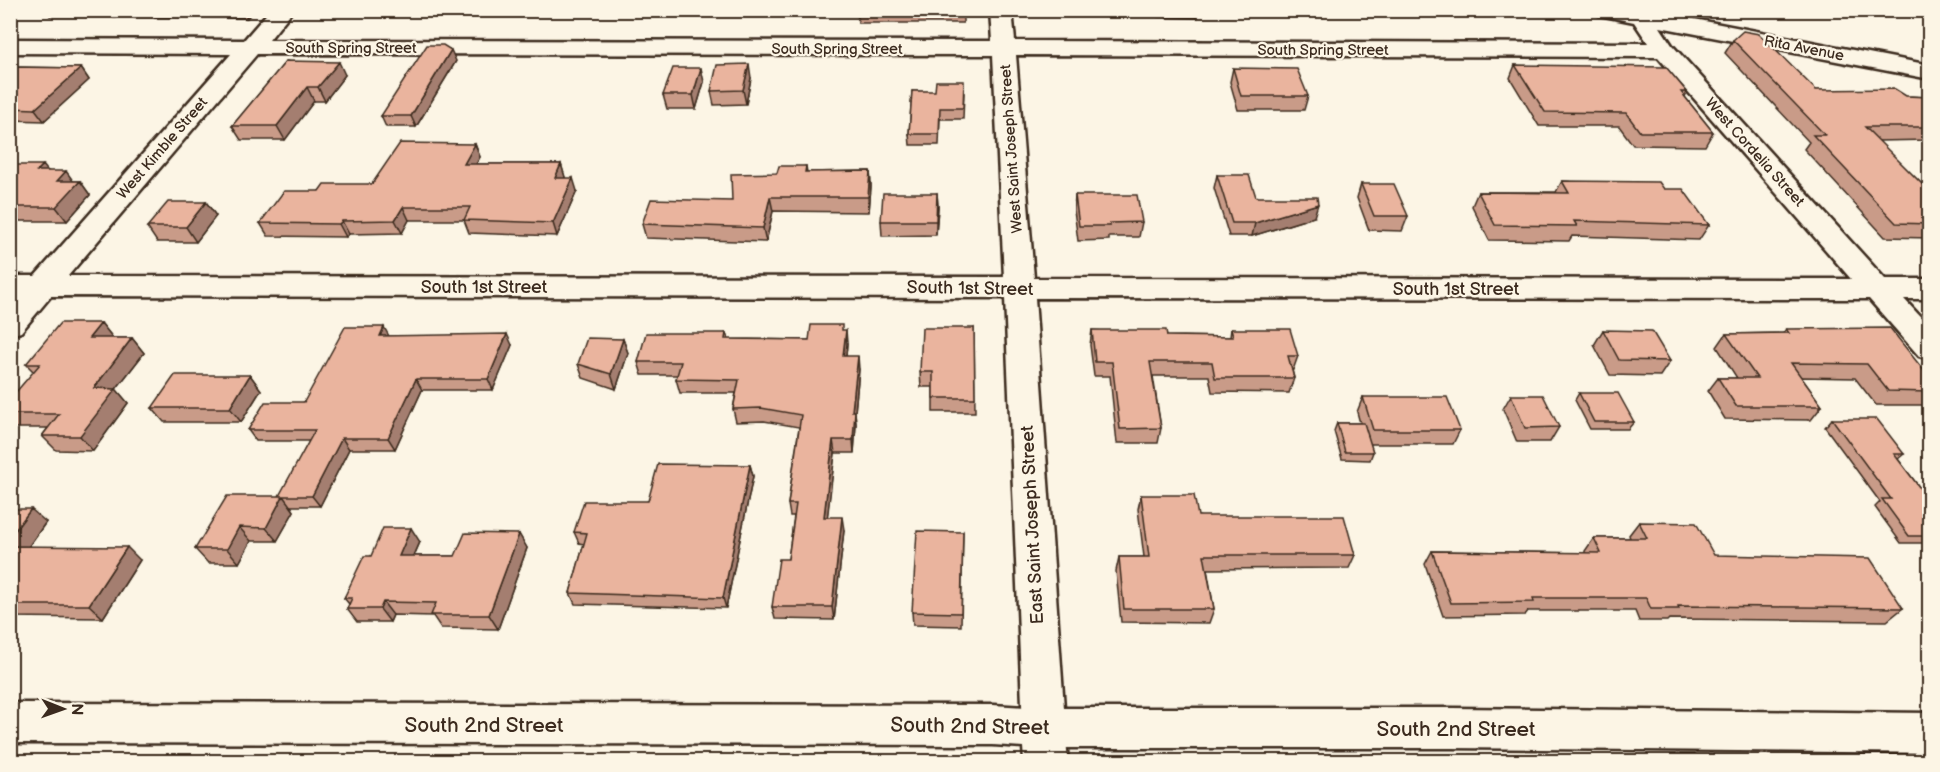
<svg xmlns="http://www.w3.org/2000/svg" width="1940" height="772" font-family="'Balsamiq Sans',sans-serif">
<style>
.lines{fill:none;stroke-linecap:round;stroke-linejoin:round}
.minor-casing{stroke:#3b2a1e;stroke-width:5}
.tertiary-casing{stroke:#3b2a1e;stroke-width:5}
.minor{fill:#fcf5e5;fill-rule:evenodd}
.tertiary{fill:#fcf5e5;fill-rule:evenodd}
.wall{fill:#c99b88;stroke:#3b2a1e;stroke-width:1.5}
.shaded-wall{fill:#a47e6f;stroke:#3b2a1e;stroke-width:1.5}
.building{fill:#eab49e;stroke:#3b2a1e;stroke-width:1.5}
.labels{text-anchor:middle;stroke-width:4.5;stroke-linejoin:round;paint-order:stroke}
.far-street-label{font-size:15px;fill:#3b2a1e;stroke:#fcf5e5}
.street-label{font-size:18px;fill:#3b2a1e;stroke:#fcf5e5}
.near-street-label{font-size:21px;fill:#3b2a1e;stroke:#fcf5e5}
</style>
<rect width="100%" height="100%" fill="#fcf5e5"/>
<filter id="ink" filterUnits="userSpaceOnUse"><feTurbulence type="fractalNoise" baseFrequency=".0167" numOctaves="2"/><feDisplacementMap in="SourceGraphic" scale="12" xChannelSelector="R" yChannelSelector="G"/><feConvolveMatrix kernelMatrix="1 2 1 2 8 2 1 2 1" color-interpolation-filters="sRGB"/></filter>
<g filter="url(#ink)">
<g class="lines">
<!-- minor casing -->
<g class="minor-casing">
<path id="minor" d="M270,10H293L269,40L992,41L990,10H1012L1015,41L1648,43L1634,22L1599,15L1596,10H1648L1930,65V79L1660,27L1672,45L1885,279H1930V299H1904L1930,327V359L1919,356L1869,299L1035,298L1064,708H1451L1930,713V753L1451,748H1044L1029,742L1023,728L1005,298L51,296L21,332L10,335V303L17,296H10V276H35L231,54L10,53V39L244,40ZM257,54L993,55L1004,277L68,276ZM1016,55L1658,57L1851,279L1034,278Z"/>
</g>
<!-- tertiary casing -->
<g class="tertiary-casing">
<path id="tertiary" d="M10,703L993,705L1044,708L1059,714L1065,728L1068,762H1024L1023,747L993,745L10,743Z"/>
</g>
<!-- minor -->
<use href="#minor" class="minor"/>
<!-- tertiary -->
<use href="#tertiary" class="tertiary"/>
</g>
<!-- wall -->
<path class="wall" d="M46,10H254L247,18L50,16Z
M730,10H805L804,15L731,14Z
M963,10V23H858L857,11Z
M1159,10H1198L1197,18L1158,17Z
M1733,40L1816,90L1906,96L1929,97V140L1878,141L1922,184H1929V238L1885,237L1804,149L1809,142L1725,53Z
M286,61L345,75L325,101H314L285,140H241L232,126Z
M456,61L416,127H386L381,116Z
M1515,65L1687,92L1685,97L1713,132L1705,146L1633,145L1619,126H1539L1510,78Z
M10,67L81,68L89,80L44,121L10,120Z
M1233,68L1308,96L1304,110H1238L1230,82Z
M751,78L746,104L714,105L711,91Z
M704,82L696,109H667L663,95Z
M912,91L964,93L963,119H940L939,145H910L909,134Z
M475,144L480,157L476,164H561L565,178L577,191L557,236L469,233L464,220H409L402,233L349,234L346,237L268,236L260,223L319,191L372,184Z
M10,165L48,171L73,181H80L90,195L67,221H10Z
M806,166L807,172L870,171L871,186L869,212L773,211L766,242L646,238L642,224L732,201L777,173Z
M1217,175L1256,197L1314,217L1252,236H1229L1214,188Z
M1562,181L1664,189L1709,225L1699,240L1572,236L1569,241L1489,240L1472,206L1478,192H1556Z
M1361,184L1408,216L1402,231L1369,230L1357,198Z
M937,193L938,207L936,235L882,236L881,221Z
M1075,195L1142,222L1139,237H1109V240L1078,241L1074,210Z
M206,202L216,216L196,242H157L147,227Z
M101,323L113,338H132L144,353L116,389L128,403L93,451L56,450L42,436L48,428H12L10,427V399L34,372L26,364Z
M974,328L975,412H933V387H921L920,372Z
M1231,329L1298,356L1293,370H1292L1294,378L1289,393L1212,392L1209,376H1153L1161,428L1158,443H1117L1110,376H1094L1090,345L1092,330L1167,336L1230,337Z
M1786,329L1929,377V405H1876L1855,378L1801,377L1822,406L1811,420L1725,419L1708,391L1718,378H1737L1717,347L1726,334L1783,333Z
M842,330L847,343L846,356L859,369L855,412L856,424L854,453H835L827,517L844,530L834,620L775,619L772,607L788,559L794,516H790L788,504L799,427L764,421L736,422L733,409L736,393H680L676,379L677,375H642L638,362L726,333L728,339L809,340Z
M1603,330L1670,361L1660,376L1610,375L1594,345Z
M389,336L512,345L493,390H422L395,449H349L320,506H291L294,511L277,541H251L239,563H208L195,549L280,496L309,441H256L248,430L304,402Z
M623,339L628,353L616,389L583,378L578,364Z
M250,375L261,390L241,422H164L152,408Z
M1579,393L1634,422L1628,429H1590L1575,400Z
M1511,395L1559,427L1550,442H1517L1503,409Z
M1363,397L1460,430L1453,444H1370L1373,452L1370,460L1342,459L1334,431L1337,423H1360L1357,412Z
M1832,419L1904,454L1898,459L1929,500V543H1901L1875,507L1880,502L1825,427Z
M750,465L753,476L726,608L575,604L570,593L584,544L579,543L574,532L648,501Z
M1141,495L1198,516L1355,555L1349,568L1207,569L1214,609L1209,623L1121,622L1116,571L1119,557H1144L1138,509Z
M10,509L46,522L28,547L140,560L103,618L10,617Z
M1639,522L1714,555L1903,608L1887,621L1669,619L1667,621H1639L1635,611H1528L1525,615L1443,616L1425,564L1432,551L1585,553V551L1594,538H1630L1629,535Z
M963,532L961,626L913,625L912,612Z
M519,534L527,548L498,629L441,628L433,616L393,615L390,622H357L347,609L349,604L344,598L371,556L420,542L414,556H455Z"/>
<!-- shaded-wall -->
<path class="shaded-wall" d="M243,10H254L247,18Z
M451,50L456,61L416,127L411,116Z
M339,62L345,75L325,101L318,87Z
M749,64L751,78L746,104L743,90Z
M81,68L89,80L44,121L35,109Z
M701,68L704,82L696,109L693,95Z
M307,87L314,101L285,140L277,126Z
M475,144L480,157L469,177L464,164Z
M561,164L565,177L559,190L555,178Z
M43,165L54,179L37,171Z
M66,171L76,185L80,181L90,195L67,221L56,207L57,181Z
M870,171L871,186L869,212L868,197Z
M573,178L577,191L557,236L553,223Z
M937,193L938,207L936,235V221Z
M770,197L773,211L766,242L763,228Z
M206,202L216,216L196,242L186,227Z
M1318,204L1314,217L1252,236L1255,223Z
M403,207L409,220L402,233L395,220Z
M342,221L349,234L346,237L339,224Z
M101,323L113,338L101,353L89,338Z
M384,327L390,338L380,336Z
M846,330L847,343L845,369L843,356Z
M507,334L512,345L493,390L488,379Z
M132,338L144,353L116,389L128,403L93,451L80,436L94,388Z
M623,339L628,353L616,389L611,374Z
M858,356L859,369L855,412L856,424L854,453L853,440L852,411Z
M250,375L261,390L241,422L230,408Z
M416,379L422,390L395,449L388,438Z
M342,438L349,449L320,506L312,496Z
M833,440L835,453L826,529L824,517Z
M750,465L753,476L726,608L723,598Z
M10,481L17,487L10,496Z
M283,496L294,511L277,541L266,528Z
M31,509L46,522L19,560L10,552V537Z
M842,517L844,530L834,620L832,607Z
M239,527L251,541L239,563L227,549Z
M411,528L420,542L408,569L399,556Z
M519,534L527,548L498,629L489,615Z
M127,547L140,560L103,618L89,605Z
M383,602L393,615L390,622L380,609Z"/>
<!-- building -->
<path class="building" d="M857,10H963V11H857Z
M1743,31L1759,34L1816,90L1895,89L1906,96L1929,97V127H1865L1922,184H1929V224L1896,223L1813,135H1825L1733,40Z
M427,45H443L451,50L411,116H381Z
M286,61L339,62L318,87H307L277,126H232Z
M749,64L743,90L711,91L717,65Z
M1515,65L1666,67L1687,92H1681L1713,132H1640L1626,113L1545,112Z
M10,67L81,68L35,109L10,108Z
M673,68H701L693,95H663Z
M1233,68L1297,69L1308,96H1241Z
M936,81H964L963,108H940L939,134H909L912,91H935Z
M400,143L475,144L464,164H561L555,178H573L553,223L464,220L470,207H403L395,220L342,221L339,224L260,223L284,191H319L324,184H372Z
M10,165H43L37,171H66L57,181H80L56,207H10Z
M779,166H806L805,172L870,171L868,197H770L763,228L642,224L651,199L732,201L731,174L777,173Z
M1217,175H1249L1256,197H1317L1318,204L1255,223H1232Z
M1562,181L1659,182L1664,189H1683L1709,225L1574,221L1577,226L1495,225L1478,192L1569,193Z
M1361,184H1394L1408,216H1374Z
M883,193H937L936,221H881Z
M1075,195H1137L1142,222L1110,223V226H1079Z
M168,202H206L186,227H147Z
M60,323H101L89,338H132L94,388L116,389L80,436H42L59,414H10V399L40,364H26Z
M811,325H842V330H846L843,356H858L852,411H855L853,440H833L824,517H842L832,607H772L779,559H788L796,504H788L801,415L761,408L733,409L739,380L676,379L681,362H638L646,333H726L725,339L809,340Z
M345,327H384L380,336L507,334L488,379H416L388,438H342L312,496H279L315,430H248L265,402H304Z
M922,328H974L975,398H933V372H920Z
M1890,328L1929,377V392L1888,391L1867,364L1791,363L1822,406H1736L1718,378H1757L1726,334L1789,333L1786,329Z
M1231,329H1290L1298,356H1288L1294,378H1215L1212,362H1150L1161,428L1120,429L1112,362H1095L1092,330H1166L1167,336L1233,337Z
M1603,330L1652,331L1670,361L1619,360Z
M587,338L623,339L611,374L578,364Z
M175,375H250L230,408H152Z
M1579,393H1618L1634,422H1594Z
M1511,395H1543L1559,427L1525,428Z
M1363,397H1447L1460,430H1373Z
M1832,419H1877L1904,454H1894L1929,500V536H1909L1882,499H1891Z
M1337,423H1364L1373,452H1345Z
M658,464L750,465L723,598L570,593L587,533L574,532L584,501H648Z
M1141,495H1194L1198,516H1344L1355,555H1204L1214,609H1124L1119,557H1149Z
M227,496H283L266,528L239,527L227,549H195Z
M10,509H31L10,537Z
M1639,522L1696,523L1714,555L1870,558L1903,608L1678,606L1679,609H1651L1646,598H1533L1534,602L1451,603L1432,551L1601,553L1594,538H1647Z
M383,528H411L399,556H455L465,533L519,534L489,615H431L436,603L383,602L380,609H347L352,598H344L364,556H371Z
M917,531L963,532L961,613L912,612Z
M10,546L127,547L89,605H10Z"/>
</g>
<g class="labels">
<!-- far-street labels -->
<g class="far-street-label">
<text x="351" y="53">South Spring Street</text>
<text transform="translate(1804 48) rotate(11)" y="5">Rita Avenue</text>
<text x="837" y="54">South Spring Street</text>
<text x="1323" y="55">South Spring Street</text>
<text transform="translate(162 148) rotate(-49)" y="5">West Kimble Street</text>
<text transform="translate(1011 149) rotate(-94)" y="5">West Saint Joseph Street</text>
<text transform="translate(1755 152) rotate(48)" y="5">West Cordelia Street</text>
</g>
<!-- street labels -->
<g class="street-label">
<text x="484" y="293">South 1st Street</text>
<text transform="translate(970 288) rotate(1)" y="6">South 1st Street</text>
<text x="1456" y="295">South 1st Street</text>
<text transform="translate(1032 525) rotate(-93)" y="6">East Saint Joseph Street</text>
</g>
<!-- near-street labels -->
<g class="near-street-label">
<text x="484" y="732">South 2nd Street</text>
<text transform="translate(970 726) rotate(1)" y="7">South 2nd Street</text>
<text x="1456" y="736">South 2nd Street</text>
</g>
</g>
<!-- margin -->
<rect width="1940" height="772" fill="none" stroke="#fcf5e5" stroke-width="36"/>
<rect x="18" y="18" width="1904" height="736" fill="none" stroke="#3b2a1e" stroke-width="2" filter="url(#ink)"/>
<!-- north arrow -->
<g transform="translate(63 709) rotate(91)" stroke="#fcf5e5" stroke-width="4.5" paint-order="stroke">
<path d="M0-4.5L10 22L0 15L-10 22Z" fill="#3b2a1e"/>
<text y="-9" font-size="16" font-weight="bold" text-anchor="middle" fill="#3b2a1e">N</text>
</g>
</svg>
